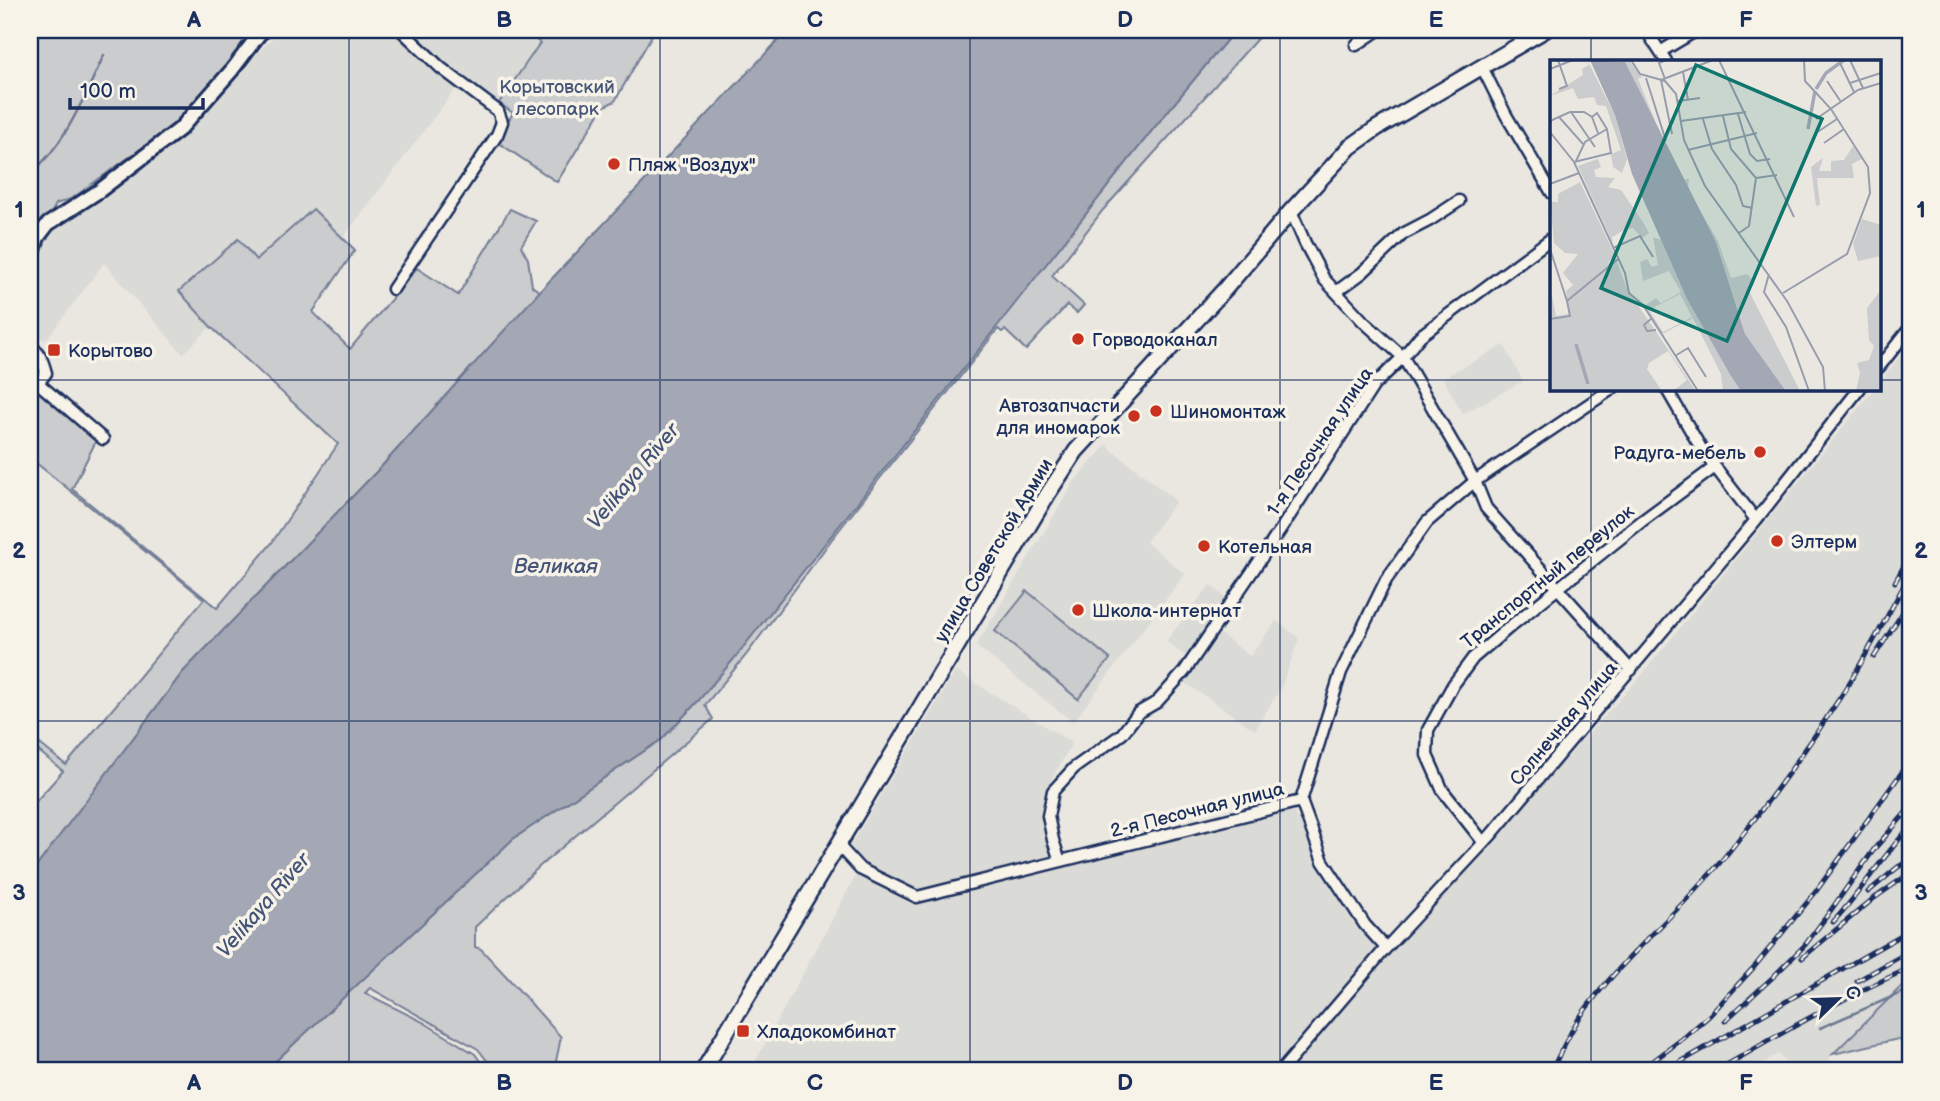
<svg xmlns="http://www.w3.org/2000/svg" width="1940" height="1101" font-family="'Balsamiq Sans',sans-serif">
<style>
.built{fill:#dadad6}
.green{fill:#cbcccd;stroke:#737e96;stroke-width:2}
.water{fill:#a3a8b4;stroke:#6d7892;stroke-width:2}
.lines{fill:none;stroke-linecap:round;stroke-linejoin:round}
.stream{stroke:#6d7892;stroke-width:2.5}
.minor-casing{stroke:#1b2f5e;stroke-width:15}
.tertiary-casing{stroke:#1b2f5e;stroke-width:18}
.primary-casing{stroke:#1b2f5e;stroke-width:19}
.minor{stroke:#f7f3e8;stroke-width:10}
.tertiary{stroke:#f7f3e8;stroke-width:12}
.primary{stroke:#f7f3e8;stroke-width:14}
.rail-casing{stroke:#1b2f5e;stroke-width:5}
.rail{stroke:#f7f3e8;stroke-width:2.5;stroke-dasharray:8;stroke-linecap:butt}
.grid{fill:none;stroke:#1b2f5e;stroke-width:2;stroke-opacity:0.55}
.poi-dot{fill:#c8321e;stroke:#f7f3e8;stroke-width:2.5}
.labels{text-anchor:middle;stroke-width:7;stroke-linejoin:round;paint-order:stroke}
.park-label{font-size:19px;fill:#47567a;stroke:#f7f3e8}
.poi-label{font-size:19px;fill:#1b2f5e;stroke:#f7f3e8;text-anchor:start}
.street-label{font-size:19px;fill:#1b2f5e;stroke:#f7f3e8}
.water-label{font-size:21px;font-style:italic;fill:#445378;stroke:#f7f3e8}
.inset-river{fill:none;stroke:#a3a8b4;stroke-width:3.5}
.inset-road{fill:none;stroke:#979dac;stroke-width:2}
.view{fill:#0f766e;fill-opacity:0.15;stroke:#0f766e;stroke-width:3.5}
.inset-edge{fill:none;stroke:#1b2f5e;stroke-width:3.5}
.neatline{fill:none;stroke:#1b2f5e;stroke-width:2.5}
.grid-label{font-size:23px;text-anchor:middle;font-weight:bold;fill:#1b2f5e}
</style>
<rect width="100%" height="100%" fill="#eae7e0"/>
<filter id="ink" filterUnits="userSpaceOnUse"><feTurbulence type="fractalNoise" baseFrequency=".0143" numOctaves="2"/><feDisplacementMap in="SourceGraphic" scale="14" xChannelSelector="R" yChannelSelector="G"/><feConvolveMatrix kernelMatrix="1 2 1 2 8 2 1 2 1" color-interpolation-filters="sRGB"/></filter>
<g filter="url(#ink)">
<!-- built -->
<path class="built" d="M280,30H394L457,87L343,238L313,209L256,260L237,240L180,291L210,327L183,354L104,263L46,340L35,337L30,319V303L43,243L54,228L107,197L161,151Z
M407,30H526L540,43L499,103L440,61Z
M1910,344V978L1833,1054L1819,1071H1795L1778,1054L1749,1071H750L860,868L846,853L956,671L1072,743L1050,782L1046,797V831L1050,858L1056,864L1290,807L1388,954L1640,677L1874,389L1879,388V383Z
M1504,345L1523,381L1463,414L1443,378Z
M1106,445L1176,501L1146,542L1185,574L1073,722L976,646L1074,482Z
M1210,585L1230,601L1185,656L1166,641Z
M1276,621L1299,638L1282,686L1255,730L1184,682L1220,634L1250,656Z"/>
<!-- green -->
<path class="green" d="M30,30H253C234,62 194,108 165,131C135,154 103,175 73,198L56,204L52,212L40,222L30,240Z
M526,30H655L615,101L603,107L557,182L496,141L513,113L499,103L540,43Z
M1235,30H1265L1103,210L1052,276L1084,305L1077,313L1067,305L1026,350L1005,330L1002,332L998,329L832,539L747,654L705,705L713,719L540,866L475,927V947L481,949L507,977L561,1037L554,1071H495L478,1049L370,988L365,993L423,1022L475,1054L487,1071H265L513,839L662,739L699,700L1154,128Z
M313,209L355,250L313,312L350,349L417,268L458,295L510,209L536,221L521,246L528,259L532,286L540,292L381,467L183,672L30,875V808L63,771L30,744V736L66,765L204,599L30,458V388L37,390L97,439L72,489L217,608L271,544L338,444L211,327L179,291L238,239L256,260Z
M1027,591L1110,659L1078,699L995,631Z
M1910,978V1047L1898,1039L1833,1054Z"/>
<!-- water -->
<path class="water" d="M788,30H1235L1154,128L733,660L699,700L662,739L513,839L265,1071H30V875L183,672L381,467L540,291Z"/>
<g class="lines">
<!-- stream -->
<path class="stream" d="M30,174C65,146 85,95 104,55
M1820,1028L1901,993L1910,991"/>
<!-- minor casing -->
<g class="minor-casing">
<path id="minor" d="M1646,30L1666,61
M1356,45L1378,30
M1660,52L1697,30
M1482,67L1506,115L1552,193
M1291,211L1305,243L1324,279L1363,321L1403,357L1475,481L1486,508L1631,670
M393,289L497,135L502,122L498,111L441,68L401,30
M1336,292L1362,273L1403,234L1430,220L1459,201
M30,346C40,352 43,362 46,373L38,383L30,385
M1879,367L1910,328
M38,383L103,439
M1666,388L1702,450L1756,520
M1301,801L1341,672L1386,580L1427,522L1475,481L1613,388
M1301,801L1323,861L1365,925L1386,948
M1484,843L1443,791L1427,755L1428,730L1453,685L1473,658L1512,625L1642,521L1715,467
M838,845L860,869L917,897L1301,801
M1060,861L1053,840L1048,816L1053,791L1074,768L1122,734L1138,713L1157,702L1184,672L1281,529L1374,385L1403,357L1420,336L1552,238
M1281,1071L1386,948L1491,835L1756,520L1860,388"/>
</g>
<!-- tertiary casing -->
<g class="tertiary-casing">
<path id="tertiary" d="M30,263L38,237L48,224L99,191L180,129L232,70L260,33L265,30"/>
</g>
<!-- primary casing -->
<g class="primary-casing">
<path id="primary" d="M703,1071L1049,492L1076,451L1225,289L1291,211L1350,147L1377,128L1545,30"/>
</g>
<!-- minor -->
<use href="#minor" class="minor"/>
<!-- tertiary -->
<use href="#tertiary" class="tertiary"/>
<!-- primary -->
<use href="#primary" class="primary"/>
<!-- rail casing -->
<g class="rail-casing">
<path id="rail" d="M1895,582L1910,555
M1874,657L1910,601
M1868,892L1898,867L1910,860
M1833,922C1861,892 1882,857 1910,827
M1802,958L1873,899L1910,873
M1857,981L1910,951
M1725,1021L1773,977L1805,945L1826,917L1875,848L1910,808
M1551,1071C1560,1054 1568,1036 1578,1020C1620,958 1681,912 1727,854C1769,802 1809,746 1845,690C1868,653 1889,613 1910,574
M1640,1071L1686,1036L1710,1015L1755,966L1814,894L1910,761
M1665,1071L1910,930
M1716,1071C1780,1034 1843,997 1910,968"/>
</g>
<!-- rail -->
<use href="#rail" class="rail"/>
</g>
</g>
<!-- grid -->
<path class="grid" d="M349,30V1071M660,30V1071M970,30V1071M1280,30V1071M1591,30V61M30,380H1552M1879,380H1910M1591,388V1071M30,721H1910"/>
<!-- markers -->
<g class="poi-dot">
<circle cx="614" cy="164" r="7"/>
<circle cx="1078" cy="339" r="7"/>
<rect x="47" y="343" width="14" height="14" rx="3.5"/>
<circle cx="1156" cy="411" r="7"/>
<circle cx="1134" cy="416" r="7"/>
<circle cx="1760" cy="452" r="7"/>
<circle cx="1777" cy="541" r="7"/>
<circle cx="1204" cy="546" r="7"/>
<circle cx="1078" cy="610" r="7"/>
<rect x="736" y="1024" width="14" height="14" rx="3.5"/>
</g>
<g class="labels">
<!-- park labels -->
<g class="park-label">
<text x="557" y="93">Корытовский<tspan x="557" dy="22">лесопарк</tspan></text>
</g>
<!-- poi labels -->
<g class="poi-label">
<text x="628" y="171">Пляж "Воздух"</text>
<text x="1092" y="346">Горводоканал</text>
<text x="68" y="357">Корытово</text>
<text x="1120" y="412" text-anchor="end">Автозапчасти<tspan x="1120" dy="22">для иномарок</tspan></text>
<text x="1170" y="418">Шиномонтаж</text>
<text x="1746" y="459" text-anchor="end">Радуга-мебель</text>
<text x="1791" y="548">Элтерм</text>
<text x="1218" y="553">Котельная</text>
<text x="1092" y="617">Школа-интернат</text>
<text x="757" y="1038">Хладокомбинат</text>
</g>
<!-- street labels -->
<g class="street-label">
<text transform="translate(1319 441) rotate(-56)" y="7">1-я Песочная улица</text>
<text transform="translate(993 550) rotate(-59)" y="7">улица Советской Армии</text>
<text transform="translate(1547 576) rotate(-39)" y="7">Транспортный переулок</text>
<text transform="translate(1563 723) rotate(-50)" y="7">Солнечная улица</text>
<text transform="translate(1197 809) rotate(-14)" y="7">2-я Песочная улица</text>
</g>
<!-- water labels -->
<g class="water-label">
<text transform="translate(633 476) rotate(-50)" y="7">Velikaya River</text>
<text x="556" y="573">Великая</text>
<text transform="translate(263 905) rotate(-49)" y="7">Velikaya River</text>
</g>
</g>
<!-- overview -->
<g transform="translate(1550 60)">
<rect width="331" height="331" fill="#eae7e0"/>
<path d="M37,0L65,55L77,99L72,113L63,107L61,94L71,90L56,46L47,45L44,37L28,39L23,28L0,36L33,15L32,9L39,5ZM73,0H79L92,17L88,19L108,68L134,120L139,118L138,130L168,181L181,218L197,214L205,222L199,231L250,331H236L195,274L166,182L108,74ZM303,86L312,99L302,104L304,118H267L270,145L266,146L261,107L273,98L269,111H281V101L294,100ZM48,99L51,107L44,110L46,117L65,118L58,127L71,130L93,162L99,173L92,178L83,168L76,169L62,177L63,184L28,106ZM30,122L65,195L57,204L66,199L77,229L146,331H123L137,320L118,291L99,303L97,309L112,331H0V226L6,256L19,254L16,231L23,225L13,213L28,194L15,193L4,183L0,142H8V134ZM312,159L331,165V196L308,201L303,184ZM103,177L111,180L137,239L191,331H173L171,314L143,258L112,274L95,246L106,238L111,243L131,232L119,211L93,221L90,202L97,199L102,207L108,205ZM130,234L142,257L113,272L99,250ZM331,230V331H306L310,313L307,303L319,300L324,286L319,280L317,248Z" fill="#cbcccd" fill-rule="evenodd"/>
<path d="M40,0L75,2L166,182L195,274L236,331H191L181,316L137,239L82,114L65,55Z" fill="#a3a8b4"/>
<path class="inset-river" d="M266,29L276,13L294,0M258,69L265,31M26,284L38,324"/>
<path class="inset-road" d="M8,0L17,26L9,29M81,0L90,14L115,21L126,34L134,80L155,126L237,241L273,307L275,331M169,0L244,157M300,0L313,28M290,3L304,32M0,9L23,0M133,12L138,40M96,18L116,81M115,19L109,3L116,0M277,21L291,42M300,23L331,13M128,41L150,38M21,52L45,87M188,54L200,94L207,101L220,99M173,56L181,89L206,118M9,57L33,84M153,59L162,89L186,125L193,146L202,148M266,59L308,30L331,23M0,61L20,52H34L42,57L48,73M131,61L196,52M0,72L24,102L75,213L79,233L93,245L148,331M266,73L287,59M122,74L111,20L163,0M274,83L294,69M138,90L207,73M26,101L35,82L57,69M24,102L61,93L57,69L47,53L42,57M206,118L227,115M0,124L29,113M189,173L199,166L206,118M63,188L90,176L103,197M0,189L17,241M219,214L214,232L236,267L259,331M233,233L297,194L320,133L318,107L281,49L255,21L254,0M102,258L94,265L97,271L106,270M0,259L20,256L17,241L68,199M125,296L138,288L156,317"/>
<path class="view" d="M146,5L272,59L177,281L51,228Z"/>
<rect width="331" height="331" class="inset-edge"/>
</g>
<!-- margin -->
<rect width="1940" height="1101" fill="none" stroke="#f7f3e8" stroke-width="77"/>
<!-- north arrow -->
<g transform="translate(1838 999) rotate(67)" stroke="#f7f3e8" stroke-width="5" paint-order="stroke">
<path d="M0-5L12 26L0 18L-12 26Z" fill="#1b2f5e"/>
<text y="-10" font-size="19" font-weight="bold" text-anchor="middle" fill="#1b2f5e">С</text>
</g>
<!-- scale -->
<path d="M70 98v10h133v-10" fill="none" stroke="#1b2f5e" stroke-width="3.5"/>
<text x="80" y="98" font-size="21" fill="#1b2f5e" stroke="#f7f3e8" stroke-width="5" paint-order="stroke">100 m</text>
<rect x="38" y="38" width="1864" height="1024" class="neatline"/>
<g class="grid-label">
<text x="194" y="27">A</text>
<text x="504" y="27">B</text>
<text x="815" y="27">C</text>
<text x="1125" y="27">D</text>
<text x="1436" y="27">E</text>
<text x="1746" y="27">F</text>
<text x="19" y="217">1</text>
<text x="1921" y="217">1</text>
<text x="19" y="558">2</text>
<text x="1921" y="558">2</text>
<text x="19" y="900">3</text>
<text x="1921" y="900">3</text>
<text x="194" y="1090">A</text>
<text x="504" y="1090">B</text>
<text x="815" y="1090">C</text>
<text x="1125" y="1090">D</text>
<text x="1436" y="1090">E</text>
<text x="1746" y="1090">F</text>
</g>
</svg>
